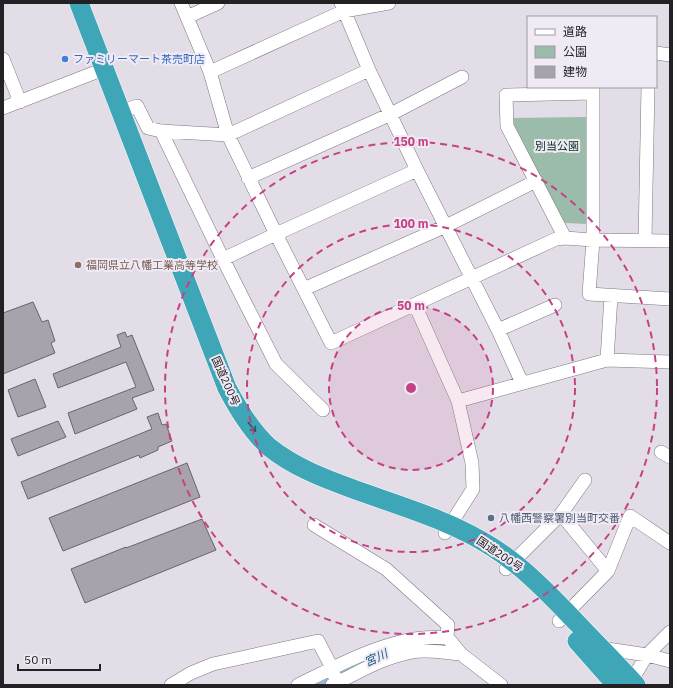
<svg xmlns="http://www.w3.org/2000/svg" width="673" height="688" font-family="'IBM Plex Sans','Noto Sans JP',sans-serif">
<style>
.green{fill:#9bbcaa}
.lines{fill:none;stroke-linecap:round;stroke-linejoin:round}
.river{stroke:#95bddb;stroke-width:20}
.building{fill:#a8a2ac;stroke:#69646c}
.minor-casing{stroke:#7d7780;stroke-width:14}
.highway-casing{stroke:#fff;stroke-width:20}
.minor{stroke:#fff;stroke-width:13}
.highway{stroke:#3fa6b8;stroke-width:19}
.oneway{stroke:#2f5660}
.ring{fill:none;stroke:#c64184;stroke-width:2;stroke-dasharray:7 5}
.shop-dot{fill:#3f7fe0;stroke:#f0eaf4;stroke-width:1.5}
.education-dot{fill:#8d6e63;stroke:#f0eaf4;stroke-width:1.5}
.service-dot{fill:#5c6f8a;stroke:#f0eaf4;stroke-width:1.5}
.labels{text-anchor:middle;stroke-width:4;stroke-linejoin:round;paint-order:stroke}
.shop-label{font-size:11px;fill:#366cbe;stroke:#f0eaf4;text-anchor:start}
.park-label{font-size:11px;fill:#093120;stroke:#f0eaf4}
.education-label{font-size:11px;fill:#785e54;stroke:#f0eaf4;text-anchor:start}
.street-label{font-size:11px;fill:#242125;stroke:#f0eaf4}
.service-label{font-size:11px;fill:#4e5e75;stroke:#f0eaf4;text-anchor:start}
.water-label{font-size:12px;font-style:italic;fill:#16587f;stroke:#f0eaf4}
.centre{fill:#c64184;stroke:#f0eaf4;stroke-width:2}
.ring-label{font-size:12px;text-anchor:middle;font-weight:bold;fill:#c64184;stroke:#f0eaf4;stroke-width:4;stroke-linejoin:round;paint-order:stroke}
</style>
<rect width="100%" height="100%" fill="#e3dde7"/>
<!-- green -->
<path class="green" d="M586,117L587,224L565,223L509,118Z"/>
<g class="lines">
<!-- river -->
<path class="river" d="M316,685L379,656"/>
</g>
<!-- building -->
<path class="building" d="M33,302L42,322L48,320L55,341L51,343L55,353L3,374V313Z
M125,332L127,337L132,335L154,390L132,398L137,409L75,434L68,413L136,387L126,362L58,388L53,374L121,347L117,335Z
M35,379L46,407L18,417L8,390Z
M158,413L162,425L166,424L172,441L158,447V450L140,458L139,455L28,499L21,482L152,429L147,417Z
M58,421L66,437L18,456L11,439Z
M187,463L200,497L63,551L49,518Z
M202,519L216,550L85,603L71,569L126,547V548Z"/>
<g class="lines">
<!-- minor casing -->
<g class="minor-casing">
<path id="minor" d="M181,3L210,72L228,135L276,234L331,343L556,239L565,238
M341,3L369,70L417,170L498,330L522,383
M187,17L218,3
M656,53L670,55
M3,59L20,102
M210,72L344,11L389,3
M593,87V240L589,294L670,299
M593,93L506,95L507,126L565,238L593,240L670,241
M3,108L104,69
M120,112L137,106L148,128L161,131L228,135L369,70
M161,131L223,259
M248,178L391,114L462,77
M645,240L648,87
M304,289L446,226L536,181
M415,305L458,401L472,463L473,489L445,533
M498,330L555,305
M607,360L611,296
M458,401L607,360L670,362
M323,410L276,364L223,259L276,234L417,170
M661,452L670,457
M585,480L561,514L608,571L630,516L670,543
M314,525L386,569L448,625L447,637L461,654L501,685
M506,569L561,514
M559,621L608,571
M600,649L601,648L647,655L670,661
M632,680L647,655L670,632
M171,685L191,673L213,664L318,641L332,668V671L339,685
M298,685C333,668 369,648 408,640C420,637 434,638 447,637
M332,685C358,673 383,657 412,652C427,649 445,653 461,654"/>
</g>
<!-- highway casing -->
<g class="highway-casing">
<path id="highway" d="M79,3L227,388C238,409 251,431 269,447C294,467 323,478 353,489C400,506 450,520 492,547C525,568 551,596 578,624C597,644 617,664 636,685
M577,641L616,685"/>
</g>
<!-- minor -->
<use href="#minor" class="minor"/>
<!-- highway -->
<use href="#highway" class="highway"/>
</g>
<!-- one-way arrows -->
<defs><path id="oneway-shaft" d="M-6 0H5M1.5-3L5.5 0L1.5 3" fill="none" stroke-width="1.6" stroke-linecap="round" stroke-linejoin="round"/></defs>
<use class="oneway" href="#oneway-shaft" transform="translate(252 427) rotate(50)"/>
<!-- distance rings -->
<circle cx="411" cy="388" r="82" fill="#c64184" fill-opacity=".12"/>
<g class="ring">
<circle cx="411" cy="388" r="82"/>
<circle cx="411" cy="388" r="164"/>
<circle cx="411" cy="388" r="246"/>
</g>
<!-- markers -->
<circle class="shop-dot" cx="65" cy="59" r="4"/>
<circle class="education-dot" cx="78" cy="265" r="4"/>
<circle class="service-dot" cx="491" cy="518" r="4"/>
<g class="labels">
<!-- shop labels -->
<g class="shop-label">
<text x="73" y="63">ファミリーマート茶売町店</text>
</g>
<!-- park labels -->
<g class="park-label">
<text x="557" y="150">別当公園</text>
</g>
<!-- education labels -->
<g class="education-label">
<text x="86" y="269">福岡県立八幡工業高等学校</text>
</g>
<!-- street labels -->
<g class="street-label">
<text transform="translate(226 381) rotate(66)" y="4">国道200号</text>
<text transform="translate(500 554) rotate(34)" y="4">国道200号</text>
</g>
<!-- service labels -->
<g class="service-label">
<text x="499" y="522">八幡西警察署別当町交番</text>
</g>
<!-- water labels -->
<g class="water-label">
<text transform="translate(376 658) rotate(-25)" y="4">宮川</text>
</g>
</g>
<circle cx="411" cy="388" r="6" class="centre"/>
<g class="ring-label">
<text x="411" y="146">150 m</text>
<text x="411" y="228">100 m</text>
<text x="411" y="310">50 m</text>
</g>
<!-- border -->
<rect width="673" height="688" fill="none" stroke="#242125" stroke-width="8"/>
<!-- legend -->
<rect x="527" y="16" width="130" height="72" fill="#f0eaf4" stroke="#9e9aa1"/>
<rect x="535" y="29" width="20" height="6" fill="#ffffff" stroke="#9e9aa1"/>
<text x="563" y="36" font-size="12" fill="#242125">道路</text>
<rect x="535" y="46" width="20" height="12" fill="#9bbcaa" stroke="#9e9aa1"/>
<text x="563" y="56" font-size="12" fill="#242125">公園</text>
<rect x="535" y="66" width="20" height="12" fill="#a8a2ac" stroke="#9e9aa1"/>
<text x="563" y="76" font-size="12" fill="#242125">建物</text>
<!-- scale -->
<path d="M18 664v6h82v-6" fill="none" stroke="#242125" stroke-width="2"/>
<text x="24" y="664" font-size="12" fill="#242125" stroke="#f0eaf4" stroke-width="3" paint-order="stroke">50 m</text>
</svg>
